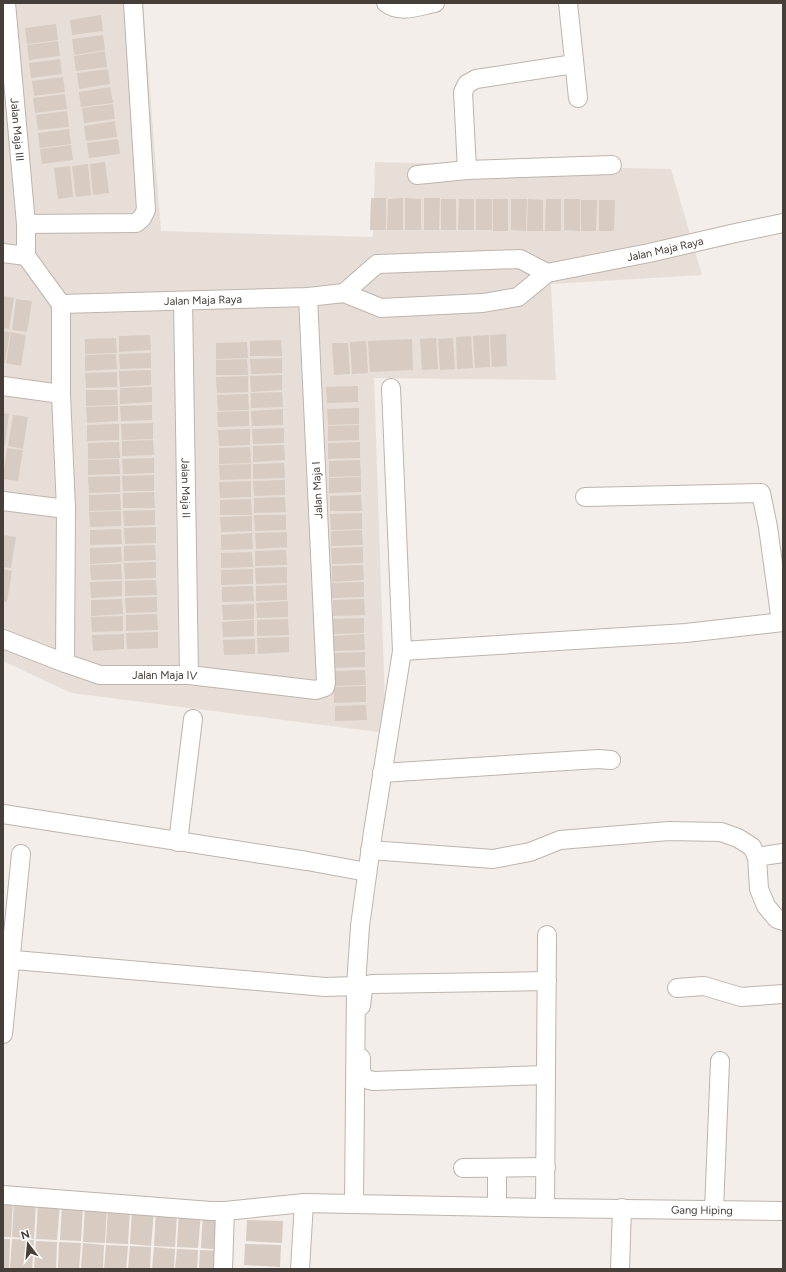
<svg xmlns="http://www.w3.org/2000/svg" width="786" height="1272" font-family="Figtree,sans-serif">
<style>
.residential{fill:#e7dfd7}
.building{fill:#d7cbc2}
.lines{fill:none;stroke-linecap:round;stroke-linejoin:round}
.minor-casing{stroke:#beb4ac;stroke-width:20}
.minor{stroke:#fff;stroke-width:18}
.labels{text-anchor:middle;stroke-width:3.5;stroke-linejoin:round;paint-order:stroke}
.street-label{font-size:11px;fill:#463e38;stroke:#fff}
</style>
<rect width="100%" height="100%" fill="#f3eee9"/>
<!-- residential -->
<path class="residential" d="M3,3H143L161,231L373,237L375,162L671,169L702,275L551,284L556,380L374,378L386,733L71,693L3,661Z"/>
<!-- building -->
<path class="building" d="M101,15L103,31L72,35L70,20Z
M56,24L58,40L27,44L25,28Z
M103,35L105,50L74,55L72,39Z
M58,41L60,56L29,60L27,45Z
M105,51L107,67L76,71L74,56Z
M60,59L62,74L31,78L29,63Z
M108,69L110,84L79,89L77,73Z
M63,77L65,92L34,96L32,81Z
M110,87L113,103L81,107L79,92Z
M65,94L67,109L35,113L33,98Z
M113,104L115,119L84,123L82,108Z
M67,111L69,127L38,130L36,115Z
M115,121L117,137L86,141L84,126Z
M69,129L71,144L40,148L38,133Z
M118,139L120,154L89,158L87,143Z
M71,145L73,160L42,164L40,149Z
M105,162L109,193L93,195L90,164Z
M88,164L91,195L76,197L72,166Z
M70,166L73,197L58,199L54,168Z
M371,198H386V230H370Z
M403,198V230H387L388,199Z
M405,198L421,199V230H405Z
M424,198H440L439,230H424Z
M441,199H456V230H441Z
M459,199H474V230H458Z
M476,199H492V230H476Z
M493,199H508V231H493Z
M511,199H527L526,231L511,230Z
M528,199L543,200V231H527Z
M546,199H561V231H545Z
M564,199H580V231L564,230Z
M581,200H597L596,231H581Z
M599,200H615L614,231H599Z
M3,296L14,298L9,329L3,328Z
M16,299L32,301L27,332L12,330Z
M3,331L10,332L5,363L3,362Z
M11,332L26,335L21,366L6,363Z
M506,334L507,366L492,367L490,335Z
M150,335L151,350L119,352V336Z
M489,335L490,367L475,368L473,336Z
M471,336L473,368L457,369L456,337Z
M116,338L117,353L85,354V339Z
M436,338L438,369L422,370L420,339Z
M453,338L455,369L440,370L438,339Z
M412,339L413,370L370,372L368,341Z
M281,340L282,356H250V341Z
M366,341L368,373L352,374L350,342Z
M247,342L248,358L216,359V343Z
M332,343H348L350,374L334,375Z
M151,353V368L120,369L119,354Z
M116,354L117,369L85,371V355Z
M282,358V373L251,374L250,359Z
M247,359L248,375H216V360Z
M151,370V385L120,387L119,371Z
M117,372V387L86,388L85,373Z
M282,375V390L251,392L250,376Z
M248,376V392L217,393L216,377Z
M358,386V402L327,403L326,387Z
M152,387V402L120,404V388Z
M86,390H117L118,405L86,406Z
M282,392L283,407L251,408V393Z
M248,394L249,410L218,411L217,395Z
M152,405V420L121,421L120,406Z
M118,406V421L87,423L86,407Z
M359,408V424L328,425L327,409Z
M283,409V425L252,426L251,411Z
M249,411V426L218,427L217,412Z
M3,413L9,414L5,445H3Z
M13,415L28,417L23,449L8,446Z
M153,423V439L122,440L121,424Z
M119,424V440L87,441V425Z
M359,425V440L328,441V426Z
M284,428V443L253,444L252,429Z
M250,429V445L219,446L218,430Z
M153,440L154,455L122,456V441Z
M119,442L120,458L88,459V443Z
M360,442V458L328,459V443Z
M284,445L285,460L253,462V446Z
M250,447L251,463L219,464V448Z
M7,448L23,450L18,481L3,479Z
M154,458V473L123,474L122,459Z
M119,459L120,474L88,475V460Z
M360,460L361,476L329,477V461Z
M284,463L285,478L253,479V464Z
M251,464V479L220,480L219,465Z
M154,475V491H123L122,476Z
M120,476V492L89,493L88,477Z
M361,477V492L329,493V478Z
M285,480V495L254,496L253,481Z
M251,481V497L220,498L219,482Z
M154,492L155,508H123V493Z
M120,494L121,510L89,511V495Z
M361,495L362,511H330V496Z
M285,497L286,512L254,513V498Z
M251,499L252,515H220V500Z
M155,510V525L124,526L123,511Z
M121,511V526L90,527L89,512Z
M362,513V529L331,530L330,514Z
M254,515H286V530L255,531Z
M252,516V531L221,532L220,517Z
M156,527V543L125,544L124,528Z
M121,529L122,544L90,545V530Z
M362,530L363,545L331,546V531Z
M287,532V547L256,549L255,533Z
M252,533L253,549L221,550V535Z
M3,535L16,537L11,568L3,567Z
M155,545L156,560L124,561V546Z
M121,547L122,562L90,564V548Z
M363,547V563L332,564L331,548Z
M286,550L287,565L255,566V551Z
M252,552L253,567L221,568V553Z
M156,562V578L125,579L124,563Z
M121,564L122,579L91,580L90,565Z
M363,565L364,580L332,582V566Z
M287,567V583L256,584L255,568Z
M3,569L12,571L7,602L3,601Z
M253,569V584L221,585V570Z
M156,580L157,595L125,596V581Z
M122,581V596L91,598L90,582Z
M364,582V597L332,598V583Z
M287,585V600L256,601V586Z
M253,586L254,601L222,602V587Z
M157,597V612L126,613L125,598Z
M122,599L123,614L91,616V600Z
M364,599L365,615L333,616V600Z
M288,601V617L257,618L256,603Z
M254,604V619L223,620L222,605Z
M157,614L158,630L126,631V615Z
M123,616V631L92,632L91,617Z
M364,618V633L333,634V619Z
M288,619L289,635L257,636V620Z
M254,620V636L223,637L222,622Z
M158,632V648L127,649L126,633Z
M124,634V649L93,651L92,635Z
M364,634L365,650L333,651V636Z
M289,637V652L258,654L257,638Z
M255,639V654L224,655L223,640Z
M365,652V667L333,668V653Z
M365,670L366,685L334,686V671Z
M366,686V702L334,703V687Z
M366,705L367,720L335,721V706Z
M3,1201H13L11,1237H3Z
M14,1201L36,1203L34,1239L12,1237Z
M38,1203L60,1204L57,1240L36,1239Z
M62,1204L83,1206L81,1241L60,1240Z
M85,1206L107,1207L105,1243L83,1242Z
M108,1207L130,1208L128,1244L106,1243Z
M132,1209L154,1210L151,1246L130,1244Z
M156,1210L177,1211L175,1247L154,1246Z
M179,1211L201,1212L198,1248L177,1247Z
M203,1212L224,1214L222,1250L201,1248Z
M247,1220L283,1221L282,1243L246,1241Z
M3,1239H10L9,1269H3Z
M12,1239L34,1240L32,1269H10Z
M36,1241L57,1242L56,1269H34Z
M59,1242L81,1243L79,1269H58Z
M83,1243L104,1245L103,1269H81Z
M245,1244L281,1245L280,1267L244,1265Z
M106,1245L128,1246L126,1269H104Z
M130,1246L151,1247L150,1269H128Z
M154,1247L175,1249L174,1269H152Z
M177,1249L198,1250L197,1269H175Z
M200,1250L222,1251L221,1269H199Z"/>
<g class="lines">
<!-- minor casing -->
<g class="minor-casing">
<g id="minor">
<path id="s1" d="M6,3L26,224V256"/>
<path d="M386,3C400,14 419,6 435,3"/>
<path d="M568,3L578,98"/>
<path d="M467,170L463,92L467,84L476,79L574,64"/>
<path d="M417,175L467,170L612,165"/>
<path d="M26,224L136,223L142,218L146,210L133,3"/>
<path d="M3,253L26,256"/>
<path d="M26,256L61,304V394L66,509L65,663"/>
<path d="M344,293L377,264L520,259L547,273"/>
<path id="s2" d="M183,301L189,675"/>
<path id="s3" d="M61,304L308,297L344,293L381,308L483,303L518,297L547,273L649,253L731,234L783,223"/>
<path d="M3,386L61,394"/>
<path d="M585,497L761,493L768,527L781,622"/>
<path d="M3,501L66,509"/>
<path id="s4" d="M3,639L65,663L100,675H189L316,690L325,687L326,682L308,297"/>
<path d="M402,651L686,633L783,622"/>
<path d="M382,773L598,759L611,760"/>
<path d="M3,814L307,861L367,872"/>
<path d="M178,842L193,719"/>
<path d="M370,850L493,859L530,852L560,840L669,831L721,832L738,838L752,847L757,857L759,889L766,906L777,919L783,921"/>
<path d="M757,857L783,853"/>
<path d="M3,959L325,987L356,986"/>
<path d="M677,988L704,986L741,997L783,994"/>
<path d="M361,1006L363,989L367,985L372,984L547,981"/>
<path d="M3,1034L21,854"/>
<path d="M361,1058C361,1070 359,1079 374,1081L546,1075"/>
<path d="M463,1168L546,1167"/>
<path id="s5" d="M3,1195L211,1211H225L304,1203L545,1208L783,1211"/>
<path d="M354,1204L356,986L360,926L373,832L402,651L391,388"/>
<path d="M497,1207V1168"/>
<path d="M545,1208L547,935"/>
<path d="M714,1210L720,1061"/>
<path d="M223,1269L225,1211"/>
<path d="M300,1269L304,1203"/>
<path d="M620,1269L622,1208"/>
</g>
</g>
<!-- minor -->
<use href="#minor" class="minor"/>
</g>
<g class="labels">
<!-- street labels -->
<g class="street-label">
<text dy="4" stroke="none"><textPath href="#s1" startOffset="127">Jalan Maja III</textPath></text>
<text dy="4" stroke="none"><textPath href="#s3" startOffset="619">Jalan Maja Raya</textPath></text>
<text dy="4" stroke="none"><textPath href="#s3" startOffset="142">Jalan Maja Raya</textPath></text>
<text dy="4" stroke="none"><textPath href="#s2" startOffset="187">Jalan Maja II</textPath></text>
<text transform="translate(317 490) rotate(-93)" y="4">Jalan Maja I</text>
<text dy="4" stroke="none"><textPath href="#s4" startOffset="168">Jalan Maja IV</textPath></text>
<text dy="4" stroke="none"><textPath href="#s5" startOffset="700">Gang Hiping</textPath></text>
</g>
</g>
<!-- border -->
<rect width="786" height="1272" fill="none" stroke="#463e38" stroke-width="8"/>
<!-- north arrow -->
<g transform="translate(28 1244) rotate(344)" stroke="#ffffff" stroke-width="3" paint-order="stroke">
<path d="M0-3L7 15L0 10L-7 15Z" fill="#463e38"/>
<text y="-6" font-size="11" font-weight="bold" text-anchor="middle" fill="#463e38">N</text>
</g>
</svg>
